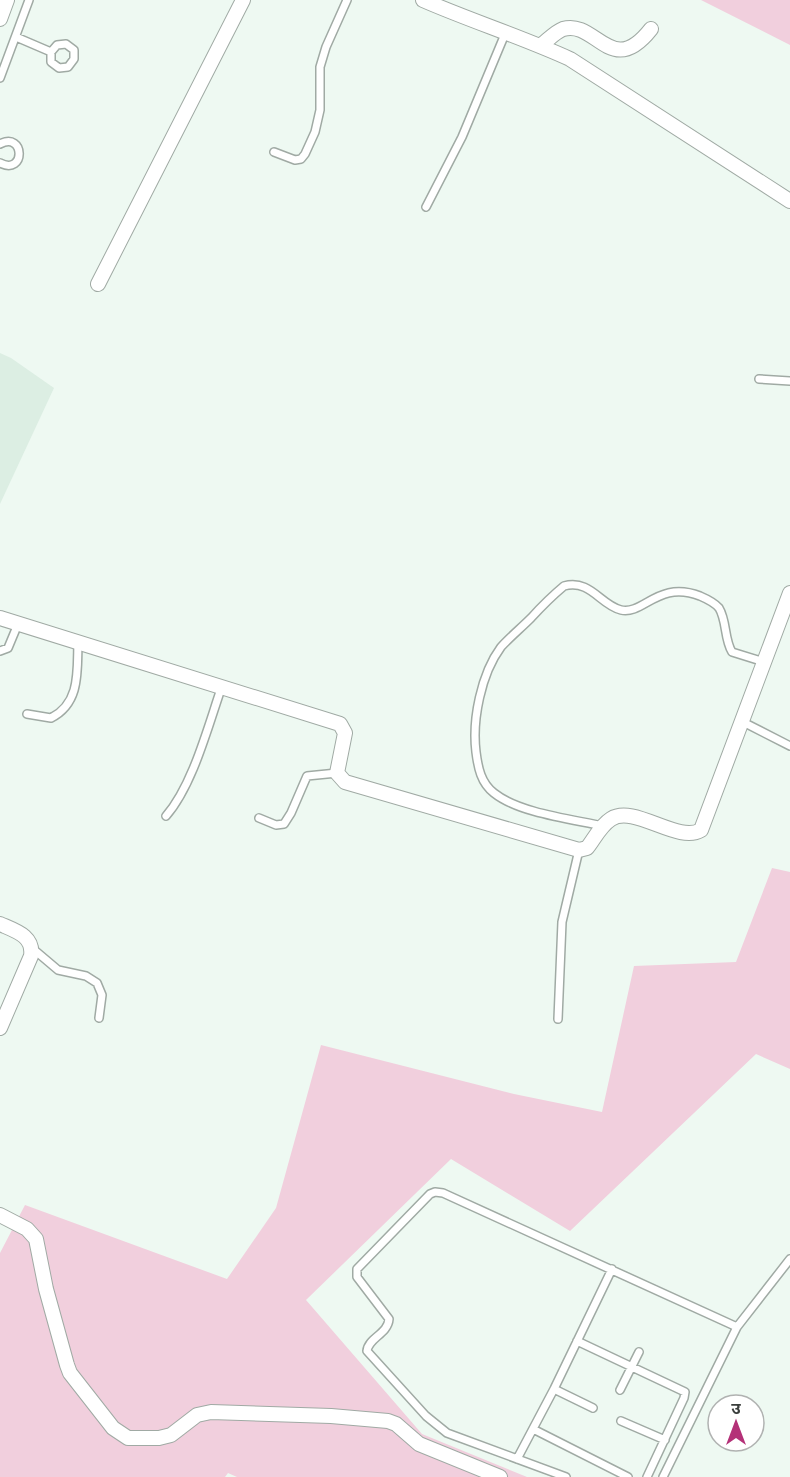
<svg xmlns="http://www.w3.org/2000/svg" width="790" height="1477" font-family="'Sofia Sans Condensed','Noto Sans Devanagari',sans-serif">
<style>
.built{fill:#dceee3}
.green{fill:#f1cfdd}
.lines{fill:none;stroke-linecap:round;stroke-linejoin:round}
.lane-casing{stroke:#a0aaa4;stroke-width:10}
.street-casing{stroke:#a0aaa4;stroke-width:16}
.lane{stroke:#fff;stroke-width:7}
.street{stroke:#fff;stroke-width:14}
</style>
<rect width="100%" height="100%" fill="#eef9f2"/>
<!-- built -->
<path class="built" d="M0,353L11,358L54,388L0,504Z"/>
<!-- green -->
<path class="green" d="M701,0H790V45Z
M772,868L790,872V1069L756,1054L570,1231L451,1159L306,1300L422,1434L527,1477H237L228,1473L225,1477H0V1253L25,1205L227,1279L276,1208L321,1045L514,1094L602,1112L634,966L736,962Z"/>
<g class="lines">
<!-- lane casing -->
<g class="lane-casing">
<path id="lane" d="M16,37L51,52L57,45L66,44L74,50V59L68,67L59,68L51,62V52
M0,78L29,0
M0,144C25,131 26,176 0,163
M274,152L295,160L301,159L305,154L315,132L320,110V67L326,47L347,0
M426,207L462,137L505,34
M759,379L790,381
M0,651L8,648L18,624
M27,714L51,718C81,703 77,670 78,642
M741,721L790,746
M166,816C193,785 208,726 222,686
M259,818L276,825L284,824L291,813L307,776L337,773
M603,826C571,819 519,813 494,793C481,783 478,768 476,752C472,720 481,674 501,647C510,637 521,628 531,618C541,607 552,596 564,586C591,579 600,605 621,610C644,615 658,580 700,596C707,599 714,602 719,608C727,621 724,639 732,652L764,662
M32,948L58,970L86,976L97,983L102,995L99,1018
M558,1019L562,922L579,850
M577,1341L685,1392L684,1398L647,1477
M554,1389L593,1408
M620,1390L639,1352
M621,1421L665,1440
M533,1429L628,1477
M517,1459L554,1389L612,1269
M566,1477L447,1433L426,1416L367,1351C368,1338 388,1334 389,1319L357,1277V1269L430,1194L435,1192L443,1193L737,1327
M663,1477L737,1327L790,1259"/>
</g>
<!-- street casing -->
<g class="street-casing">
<path id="street" d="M423,0C471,21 522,37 570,59L790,201
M0,19L7,0
M540,46C547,41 555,32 563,29C596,19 611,80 651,29
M98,284L243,0
M0,618L340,724L345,733L337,773L345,782L579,850L587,848C595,838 600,826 611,819C634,804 678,844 701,830L790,593
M0,924C16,931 34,936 31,956L0,1028
M0,1215L27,1229L36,1239L46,1289L67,1365L70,1373L113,1428L128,1438H159L171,1435L197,1415L211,1412L331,1416L388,1421L396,1424L419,1444L500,1477"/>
</g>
<!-- lane -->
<use href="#lane" class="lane"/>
<!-- street -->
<use href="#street" class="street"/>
</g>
<!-- north arrow -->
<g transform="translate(736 1423)"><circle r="28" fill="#ffffff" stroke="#b0b2b1" stroke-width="1.5"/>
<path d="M0-4.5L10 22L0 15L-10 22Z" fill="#b43178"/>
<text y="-9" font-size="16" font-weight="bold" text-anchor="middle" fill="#3a3e3c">उ</text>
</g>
</svg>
